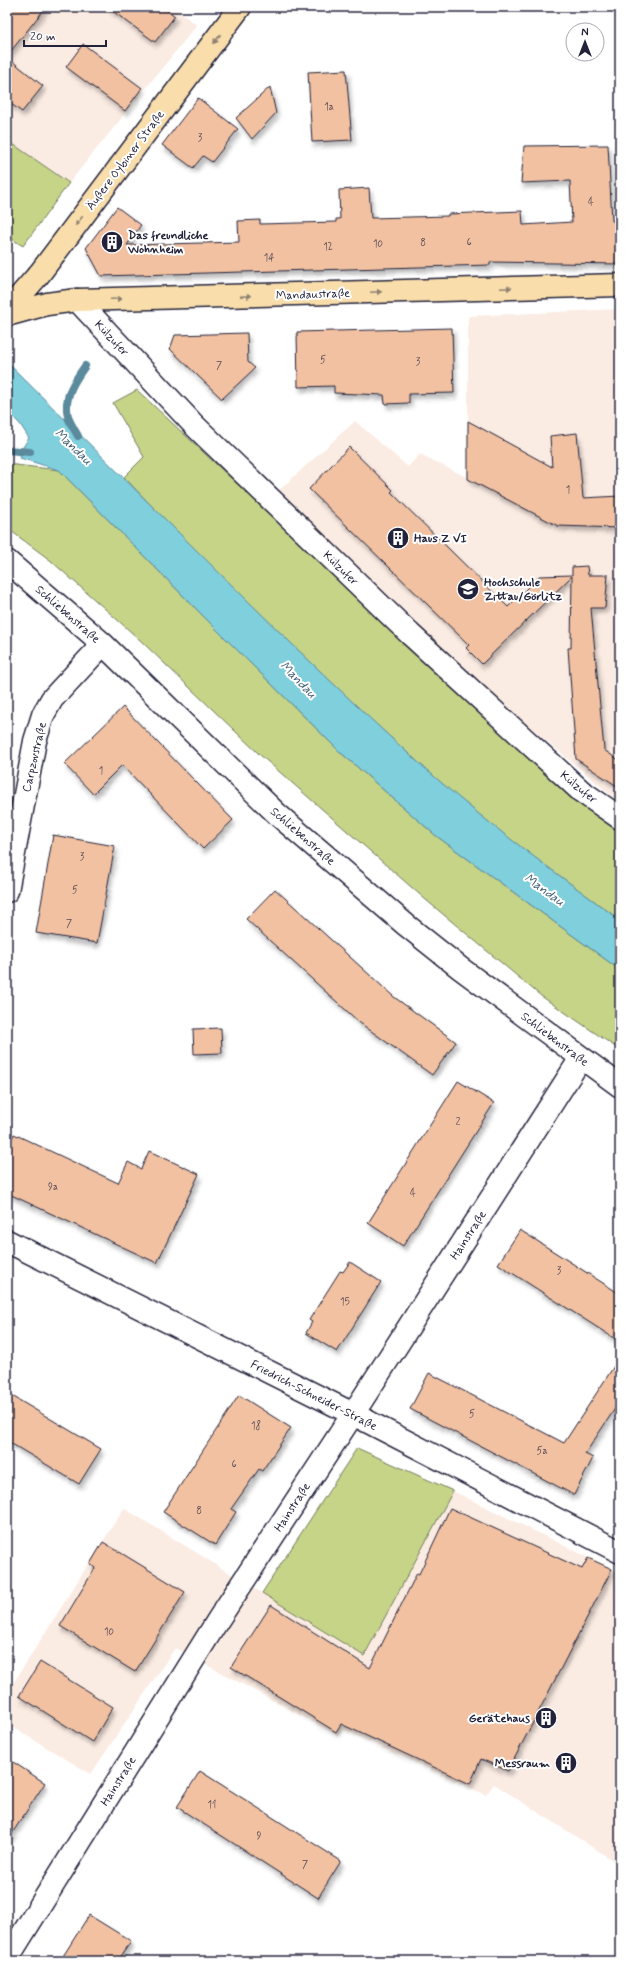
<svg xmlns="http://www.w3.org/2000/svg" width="627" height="1968" font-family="Mynerve,sans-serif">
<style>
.built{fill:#fbece3}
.green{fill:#c6d487;stroke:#747b61}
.water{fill:#80cfdd;stroke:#5a8a9c}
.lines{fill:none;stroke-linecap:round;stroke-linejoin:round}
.stream{stroke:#5a8a9c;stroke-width:8}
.building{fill:#f1c1a1;stroke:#22223b;filter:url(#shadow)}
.minor-casing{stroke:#22223b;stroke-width:25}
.major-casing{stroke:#22223b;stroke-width:25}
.minor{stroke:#fff;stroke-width:22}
.major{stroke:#f9deab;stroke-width:22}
.oneway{fill:#8e8073}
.labels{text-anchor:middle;stroke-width:4;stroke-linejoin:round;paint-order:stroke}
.number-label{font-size:10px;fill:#564a54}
.street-label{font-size:12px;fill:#22223b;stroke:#fff}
.poi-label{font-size:12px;font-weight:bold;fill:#22223b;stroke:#fff;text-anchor:start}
.water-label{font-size:13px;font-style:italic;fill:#435f74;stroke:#fff}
</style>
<defs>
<filter id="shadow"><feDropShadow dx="2.5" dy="4.5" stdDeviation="2" flood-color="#0004"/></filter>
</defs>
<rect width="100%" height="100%" fill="#fff"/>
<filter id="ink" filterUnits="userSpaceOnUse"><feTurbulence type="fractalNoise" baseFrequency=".025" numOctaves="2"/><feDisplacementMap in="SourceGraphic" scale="8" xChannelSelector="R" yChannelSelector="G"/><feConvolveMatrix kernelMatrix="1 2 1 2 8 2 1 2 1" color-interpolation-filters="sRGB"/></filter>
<g filter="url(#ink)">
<!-- built -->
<path class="built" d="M7,7H172L197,25L69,183L7,140Z
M620,309V803L441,652L275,494L355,421L408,467L420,454L468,478V316Z
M453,1491L620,1573V1865L494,1784L486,1795L342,1729L337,1735L175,1648L91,1774L7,1724V1693L124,1508L364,1656Z"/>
<!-- green -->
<path class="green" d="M7,140L69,183L23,246L7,236Z
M137,390L573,799L620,833V920L512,841L450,791L359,709L192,548L124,477L144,457L113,403Z
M7,464L59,470L219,632L340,752L435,835L620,970V1050L541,996L426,900L259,754L140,640L50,560L7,528Z
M357,1448L453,1491L364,1656L262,1593Z"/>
<!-- water -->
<path class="water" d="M7,362C102,456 196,551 292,644C344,694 396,744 451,791C505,837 563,878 620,920V970L435,835L340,752L219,632L59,470L20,458L21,450L29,438L20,424L7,411Z"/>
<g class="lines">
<!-- stream -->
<path class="stream" d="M78,436C75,430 69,422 68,416C63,397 75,380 85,366
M7,450L30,452"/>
</g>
<!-- building -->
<path class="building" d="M7,7H46L7,56Z
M107,7H163L175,16L155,42Z
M83,44L142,88L125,111L66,67Z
M7,57L43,86L22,112L7,101Z
M346,70L352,140L312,142L308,72Z
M270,87L276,113L252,139L236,118Z
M198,98L238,129L212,162L203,156L193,168L162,145Z
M608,145L612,221H620V264L490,262V265L101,276L86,248L117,207L141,225L127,245L239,242L238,221L260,220V224L336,222V219H340L339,190L369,188L371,218L448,216V214L522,211L523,225L572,222L570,181L521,183L524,146Z
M452,328L454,393L409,394V403L385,404L384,395L334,393V386L298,387L297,332Z
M247,333L248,362L255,368L222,399L170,349L175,335Z
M468,421L552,467L550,436L577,433L583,498L620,496V528L558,526L468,479Z
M349,447L393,490L391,492L508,607L539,576L572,575V567L587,566L588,575H608L605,608H591L604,750L620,761V788L576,759L568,648H571L572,576L482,664L466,648L469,645L309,489Z
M123,707L233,820L203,849L122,765L93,794L64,764Z
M53,835L115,846L97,943L36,933Z
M275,889L394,997L456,1042L432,1075L360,1023L246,919Z
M221,1028L222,1053L194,1054L193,1029Z
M458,1081L494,1103L403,1246L368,1223Z
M14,1134L118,1183L128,1162L141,1169L149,1151L199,1174L157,1263L7,1193V1148Z
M520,1230L620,1294V1342L498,1264Z
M350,1262L381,1282L337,1352L306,1333L312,1322L309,1320L340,1271L343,1272Z
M620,1357V1401L585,1454L593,1458L574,1495L410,1409L429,1373L564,1443Z
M7,1393L101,1449L79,1484L7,1441Z
M239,1395L291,1428L262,1471L259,1469L231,1509L236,1512L215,1545L163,1512Z
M450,1508L582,1569L588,1558L612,1569L508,1771L481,1759L470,1784L341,1724L336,1732L231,1667L271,1605L370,1668L417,1573L419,1574Z
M103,1542L185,1592L135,1672L60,1626L95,1568L90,1564Z
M40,1662L113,1707L92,1742L19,1696Z
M7,1758L45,1783L7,1841Z
M200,1771L341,1861L318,1898L177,1807Z
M89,1915L131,1941L118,1961H60Z"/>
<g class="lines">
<!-- minor casing -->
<g class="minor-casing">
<path id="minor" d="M77,300L195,426L410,634L581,791L620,818
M7,561L103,644L277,814L406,925L460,968L620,1086
M7,891L35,741L43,715L52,699L103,644
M7,1241L353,1414L620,1552
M7,1959L218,1620L353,1414L581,1058"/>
</g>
<!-- major casing -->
<g class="major-casing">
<path id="major" d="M7,311L40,273L240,7
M7,315L47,304L77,300L620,285"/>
</g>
<!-- minor -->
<use href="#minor" class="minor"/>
<!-- major -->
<use href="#major" class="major"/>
</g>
<!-- one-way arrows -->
<defs><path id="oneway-solid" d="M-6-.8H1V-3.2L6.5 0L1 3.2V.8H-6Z"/></defs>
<g class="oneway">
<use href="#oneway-solid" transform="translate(217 39) rotate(127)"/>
<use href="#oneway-solid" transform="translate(79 221) rotate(127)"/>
<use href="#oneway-solid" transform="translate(506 288) rotate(-2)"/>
<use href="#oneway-solid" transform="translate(376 292) rotate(-2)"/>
<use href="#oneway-solid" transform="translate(246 296) rotate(-2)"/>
<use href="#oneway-solid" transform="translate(116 299) rotate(-2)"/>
</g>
</g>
<!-- icons -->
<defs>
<g id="building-disc" transform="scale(1.15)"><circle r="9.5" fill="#22223b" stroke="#fff"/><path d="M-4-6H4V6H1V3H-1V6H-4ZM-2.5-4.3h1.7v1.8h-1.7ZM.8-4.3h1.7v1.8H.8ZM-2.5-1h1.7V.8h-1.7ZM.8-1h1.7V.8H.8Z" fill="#fff"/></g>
<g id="university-disc" transform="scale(1.15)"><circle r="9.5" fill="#22223b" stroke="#fff"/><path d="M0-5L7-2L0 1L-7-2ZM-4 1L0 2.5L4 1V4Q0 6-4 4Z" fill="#fff"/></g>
</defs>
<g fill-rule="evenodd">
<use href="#building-disc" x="112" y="242"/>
<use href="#building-disc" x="398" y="538"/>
<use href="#university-disc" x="468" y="589"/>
<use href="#building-disc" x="546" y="1718"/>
<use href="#building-disc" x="566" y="1763"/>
</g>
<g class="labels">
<!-- number labels -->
<g class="number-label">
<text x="329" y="110">1a</text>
<text x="200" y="141">3</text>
<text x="591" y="205">4</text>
<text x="469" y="245">6</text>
<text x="423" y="246">8</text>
<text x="378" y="247">10</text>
<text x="328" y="250">12</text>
<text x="269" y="261">14</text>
<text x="323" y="363">5</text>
<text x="418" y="365">3</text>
<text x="219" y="369">7</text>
<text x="568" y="493">1</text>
<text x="101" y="774">1</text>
<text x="82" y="860">3</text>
<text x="75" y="893">5</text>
<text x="69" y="927">7</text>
<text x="458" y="1125">2</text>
<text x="53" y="1190">9a</text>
<text x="413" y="1196">4</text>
<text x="559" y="1274">3</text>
<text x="345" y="1305">15</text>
<text x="472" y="1417">5</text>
<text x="256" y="1429">18</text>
<text x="542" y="1454">5a</text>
<text x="234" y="1467">6</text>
<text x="199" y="1514">8</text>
<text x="109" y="1635">10</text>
<text x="212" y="1808">11</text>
<text x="259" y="1839">9</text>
<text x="305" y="1868">7</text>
</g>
<!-- street labels -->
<g class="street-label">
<text transform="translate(125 160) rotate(-53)" y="4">Äußere Oybiner Straße</text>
<text transform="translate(313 294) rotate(-2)" y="4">Mandaustraße</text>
<text transform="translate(112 338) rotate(47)" y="4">Külzufer</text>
<text transform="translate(341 568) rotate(44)" y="4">Külzufer</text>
<text transform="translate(68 614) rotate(41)" y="4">Schliebenstraße</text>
<text transform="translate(34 757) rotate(-77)" y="4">Carpzovstraße</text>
<text transform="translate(579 787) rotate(39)" y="4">Külzufer</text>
<text transform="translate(303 836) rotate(41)" y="4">Schliebenstraße</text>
<text transform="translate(555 1039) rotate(37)" y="4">Schliebenstraße</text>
<text transform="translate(468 1235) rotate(-57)" y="4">Hainstraße</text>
<text transform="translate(314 1395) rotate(27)" y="4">Friedrich-Schneider-Straße</text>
<text transform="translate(292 1507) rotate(-57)" y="4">Hainstraße</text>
<text transform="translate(118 1781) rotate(-58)" y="4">Hainstraße</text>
</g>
<!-- poi labels -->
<g class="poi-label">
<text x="128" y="239">Das freundliche<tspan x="128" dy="14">Wohnheim</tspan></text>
<text x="414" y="542">Haus Z VI</text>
<text x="484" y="586">Hochschule<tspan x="484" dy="14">Zittau/Görlitz</tspan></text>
<text x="530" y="1722" text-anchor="end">Gerätehaus</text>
<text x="550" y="1767" text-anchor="end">Messraum</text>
</g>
<!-- water labels -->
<g class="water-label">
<text transform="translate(74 446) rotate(44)" y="5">Mandau</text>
<text transform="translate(299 679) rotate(46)" y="5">Mandau</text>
<text transform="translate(545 889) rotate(36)" y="5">Mandau</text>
</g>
</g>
<!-- margin -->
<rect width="627" height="1968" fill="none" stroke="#fff" stroke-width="24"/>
<rect x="12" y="12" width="603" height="1944" fill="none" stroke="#22223b" stroke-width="1.5" filter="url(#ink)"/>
<!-- north arrow -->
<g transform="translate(585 42)"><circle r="19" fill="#ffffff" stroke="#a7a7b1"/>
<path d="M0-3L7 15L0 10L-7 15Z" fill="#22223b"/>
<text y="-6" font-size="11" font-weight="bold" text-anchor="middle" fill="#22223b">N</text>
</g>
<!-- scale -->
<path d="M24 40v6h82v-6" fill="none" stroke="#22223b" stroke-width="2"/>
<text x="30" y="40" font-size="12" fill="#22223b" stroke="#ffffff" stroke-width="3" paint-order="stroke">20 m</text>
</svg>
